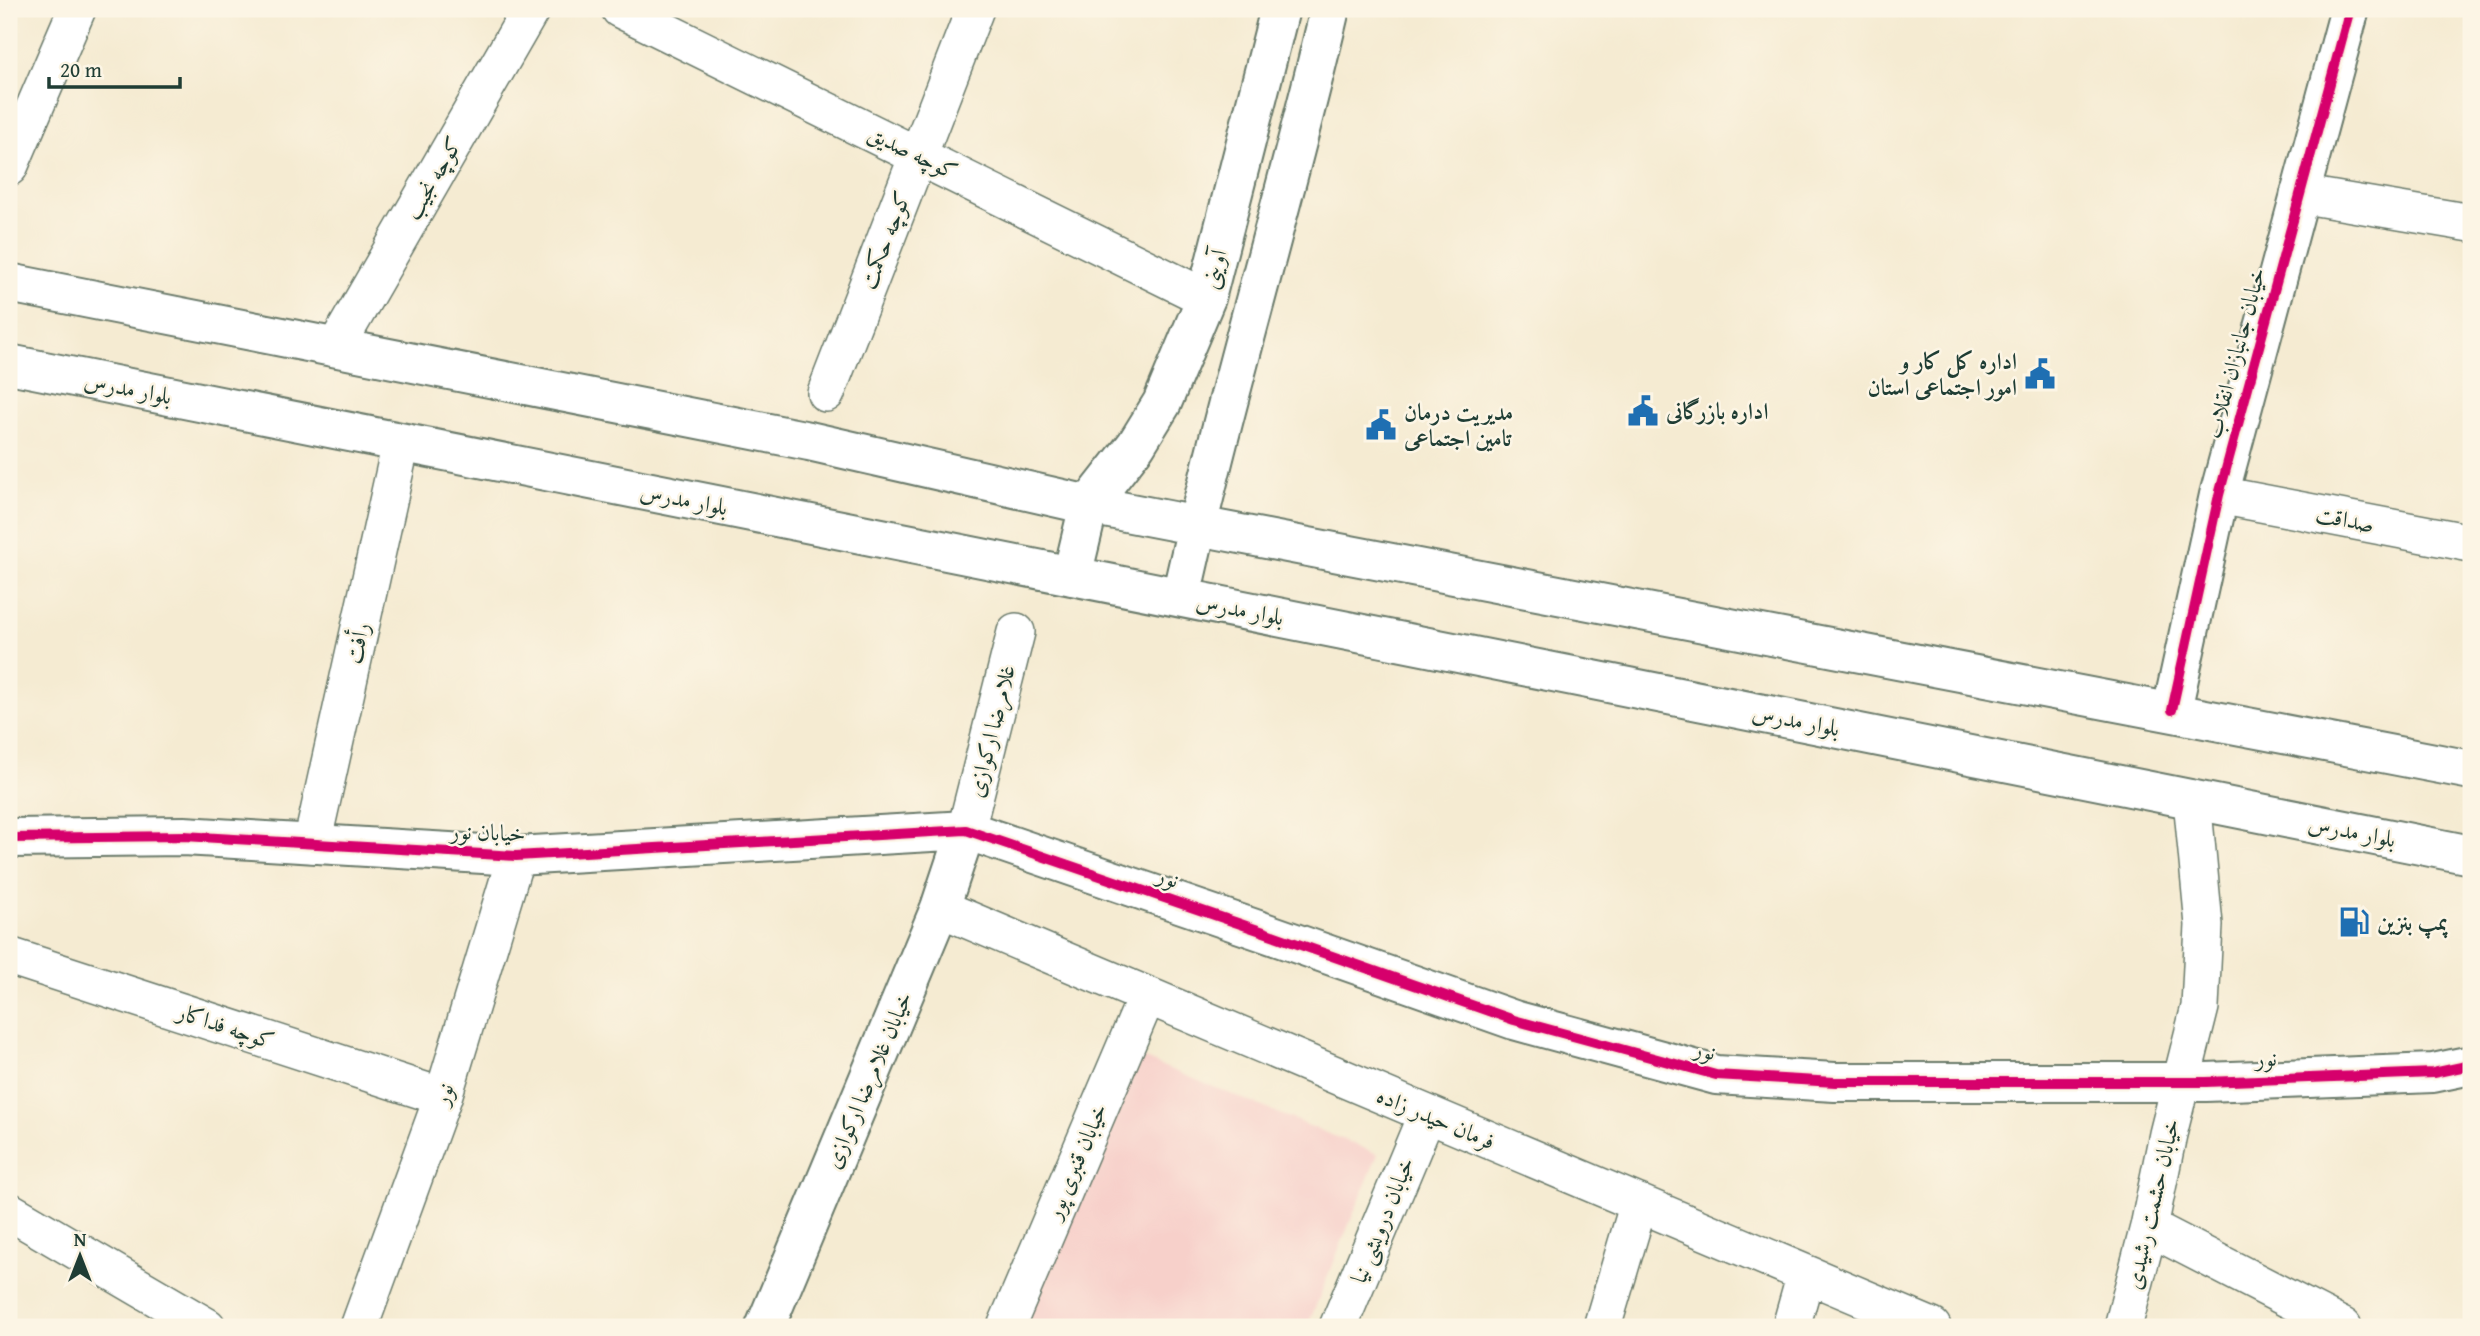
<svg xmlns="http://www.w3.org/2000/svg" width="2480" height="1336" font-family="'Gentium Book Plus',Amiri,serif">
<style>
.built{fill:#f7d0ca}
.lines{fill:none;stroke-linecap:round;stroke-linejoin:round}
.street-casing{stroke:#6a7a6b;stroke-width:40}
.secondary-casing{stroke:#6a7a6b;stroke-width:42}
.street{stroke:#fff;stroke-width:37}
.secondary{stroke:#fff;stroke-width:38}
.cycleway-casing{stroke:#fcf5e5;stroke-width:15}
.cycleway{stroke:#d6006c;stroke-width:10}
.labels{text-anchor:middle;stroke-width:5;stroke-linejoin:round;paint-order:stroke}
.street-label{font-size:23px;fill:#1f3d34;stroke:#fcf5e5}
.poi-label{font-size:23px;font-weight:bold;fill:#1f3d34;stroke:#fcf5e5;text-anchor:start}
</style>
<rect width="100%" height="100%" fill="#fcf5e5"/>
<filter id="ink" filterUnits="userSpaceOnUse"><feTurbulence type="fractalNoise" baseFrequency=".0143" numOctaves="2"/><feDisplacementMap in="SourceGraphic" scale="14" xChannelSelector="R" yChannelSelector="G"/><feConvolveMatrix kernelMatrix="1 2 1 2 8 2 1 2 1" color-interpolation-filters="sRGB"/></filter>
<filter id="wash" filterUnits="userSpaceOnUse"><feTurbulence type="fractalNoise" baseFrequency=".00686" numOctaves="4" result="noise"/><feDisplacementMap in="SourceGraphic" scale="28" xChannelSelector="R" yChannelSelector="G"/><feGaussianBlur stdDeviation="1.57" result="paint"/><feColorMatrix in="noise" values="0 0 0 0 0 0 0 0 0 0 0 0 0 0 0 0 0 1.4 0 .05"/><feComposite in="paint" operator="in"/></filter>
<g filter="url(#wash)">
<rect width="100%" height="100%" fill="#f5ebd2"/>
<!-- built -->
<path class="built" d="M1135,1055L1378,1154L1307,1327H1023Z"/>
</g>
<g filter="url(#ink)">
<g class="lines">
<!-- street casing -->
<g class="street-casing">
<path id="street" d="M620,9L1206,298
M9,167L77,9
M2299,194L2471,223
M336,347L531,9
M826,393L975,9
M2219,495L2471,543
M966,830L1016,632
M312,844L401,443
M940,908L1932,1327
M9,956L443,1097
M9,1211L207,1327
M2149,1227L2343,1327
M359,1327L443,1097L516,856
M1006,1327L1147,996
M1338,1327L1427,1114
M1602,1327L1639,1203
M1791,1327L1806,1274
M2123,1327L2149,1227L2168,1134L2200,1007L2204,925L2192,799"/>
</g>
<!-- secondary casing -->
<g class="secondary-casing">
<path id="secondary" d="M9,283L809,441L1089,505L2471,770
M9,364L2471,855
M1072,576L1089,505L1136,445L1162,403L1206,298L1280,9
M1181,597C1224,400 1284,206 1330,9
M2172,710L2219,495L2350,9
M9,838L184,836L516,856L966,830L1261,931L1514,1020L1716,1075L1835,1082H2206L2433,1073L2471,1065
M765,1327L940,908L966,830"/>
</g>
<!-- street -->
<use href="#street" class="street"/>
<!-- secondary -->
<use href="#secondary" class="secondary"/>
<!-- cycleway casing -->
<g class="cycleway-casing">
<path id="cycleway" d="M2172,710L2219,495L2350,9
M9,838L184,836L516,856L966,830L1261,931L1514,1020L1716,1075L1835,1082H2206L2433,1073L2471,1065"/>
</g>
<!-- cycleway -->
<use href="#cycleway" class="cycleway"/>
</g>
</g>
<!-- icons -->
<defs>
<g id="civic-bare" transform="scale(2.415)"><path d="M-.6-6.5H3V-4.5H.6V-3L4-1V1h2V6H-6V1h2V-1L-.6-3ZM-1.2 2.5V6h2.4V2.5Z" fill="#1f6fb2" stroke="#fcf5e5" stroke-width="2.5" paint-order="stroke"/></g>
<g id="fuel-bare" transform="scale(2.415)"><path d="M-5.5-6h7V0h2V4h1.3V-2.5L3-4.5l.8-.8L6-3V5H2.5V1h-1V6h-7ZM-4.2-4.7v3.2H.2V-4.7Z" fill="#1f6fb2" stroke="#fcf5e5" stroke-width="2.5" paint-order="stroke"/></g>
</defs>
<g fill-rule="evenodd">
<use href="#civic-bare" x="2040" y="374"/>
<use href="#civic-bare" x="1643" y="411"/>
<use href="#civic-bare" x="1381" y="425"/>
<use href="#fuel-bare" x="2354" y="922"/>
</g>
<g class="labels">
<!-- street labels -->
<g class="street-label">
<text transform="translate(913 152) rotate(26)" y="8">کوچه صدیق</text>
<text transform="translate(433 178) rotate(-60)" y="8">کوچه نجیب</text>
<text transform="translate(885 240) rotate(-69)" y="8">کوچه حکمت</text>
<text transform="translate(1214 269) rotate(-75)" y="8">آوینی</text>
<text transform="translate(2235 353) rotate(-75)" y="8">خیابان جانبازان انقلاب</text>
<text transform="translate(128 388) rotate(11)" y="8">بلوار مدرس</text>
<text transform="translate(684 499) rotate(11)" y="8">بلوار مدرس</text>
<text transform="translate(2345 519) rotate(11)" y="8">صداقت</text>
<text transform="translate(1240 609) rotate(11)" y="8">بلوار مدرس</text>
<text transform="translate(357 643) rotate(-77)" y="8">رأفت</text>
<text transform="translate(1796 720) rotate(11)" y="8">بلوار مدرس</text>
<text transform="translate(991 731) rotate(-76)" y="8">غلامرضا ارکوازی</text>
<text transform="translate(2352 831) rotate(11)" y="8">بلوار مدرس</text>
<text transform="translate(488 832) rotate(2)" y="8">خیابان نور</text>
<text transform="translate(1168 877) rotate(19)" y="8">نور</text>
<text transform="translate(226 1026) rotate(18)" y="8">کوچه فداکار</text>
<text transform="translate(1705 1050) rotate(14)" y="8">نور</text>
<text transform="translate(2266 1058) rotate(-2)" y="8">نور</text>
<text transform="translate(868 1080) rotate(-67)" y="8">خیابان غلامرضا ارکوازی</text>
<text transform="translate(443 1094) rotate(-72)" y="8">نور</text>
<text transform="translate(1436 1118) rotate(23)" y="8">فرمان حیدر زاده</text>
<text transform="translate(1076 1161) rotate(-67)" y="8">خیابان قنبری پور</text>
<text transform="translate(2152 1204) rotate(-77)" y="8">خیابان حشمت رشیدی</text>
<text transform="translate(1382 1220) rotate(-68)" y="8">خیابان درویشی نیا</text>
</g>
<!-- poi labels -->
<g class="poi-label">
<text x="2017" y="369" text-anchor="end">اداره کل کار و<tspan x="2017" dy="26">امور اجتماعی استان</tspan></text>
<text x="1666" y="419">اداره بازرگانی</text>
<text x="1404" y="420">مدیریت درمان<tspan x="1404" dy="26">تامین اجتماعی</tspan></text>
<text x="2377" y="930">پمپ بنزین</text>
</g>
</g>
<!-- margin -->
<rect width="2480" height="1336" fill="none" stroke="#fcf5e5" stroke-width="35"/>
<!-- north arrow -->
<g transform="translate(80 1256)" stroke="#fcf5e5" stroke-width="5" paint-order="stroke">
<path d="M0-5L12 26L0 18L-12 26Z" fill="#1f3d34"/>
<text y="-10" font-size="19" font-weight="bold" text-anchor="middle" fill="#1f3d34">N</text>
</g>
<!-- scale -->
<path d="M49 77v10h131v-10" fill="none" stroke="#1f3d34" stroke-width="3.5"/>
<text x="60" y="77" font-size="21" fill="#1f3d34" stroke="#fcf5e5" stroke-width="5" paint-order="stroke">20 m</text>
</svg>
